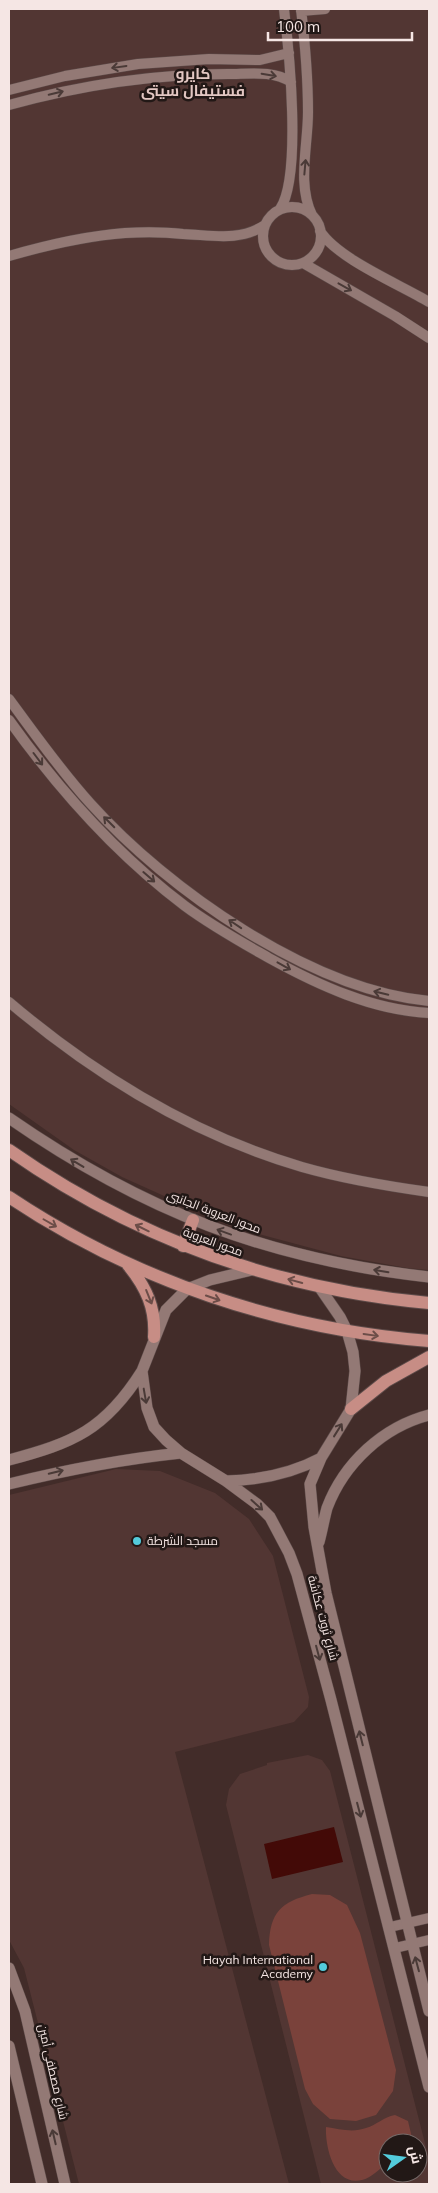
<svg xmlns="http://www.w3.org/2000/svg" width="438" height="2193" font-family="Mulish,Cairo,sans-serif">
<style>
.built{fill:#523633;fill-rule:evenodd}
.green{fill:#7a423b}
.water{fill:#430a07}
.lines{fill:none;stroke-linecap:round;stroke-linejoin:round}
.minor-casing{stroke:#5d4b49;stroke-width:11}
.tertiary-casing{stroke:#5d4b49;stroke-width:12}
.primary-casing{stroke:#5d4b49;stroke-width:14}
.minor{stroke:#937975;stroke-width:10}
.tertiary{stroke:#937975;stroke-width:11}
.primary{stroke:#c78d85;stroke-width:12}
.oneway{stroke:#4a3a37}
.oneway2{stroke:#6c4d48}
.poi-dot{fill:#53cbdb;stroke:#221816;stroke-width:2}
.labels{text-anchor:middle;stroke-width:5;stroke-linejoin:round;paint-order:stroke}
.street-label{font-size:12px;fill:#f5e6e4;stroke:#221816}
.poi-label{font-size:12px;fill:#f5e6e4;stroke:#221816;text-anchor:start}
.quarter-label{font-size:15px;font-weight:bold;fill:#e3c7c3;stroke:#221816}
</style>
<rect width="100%" height="100%" fill="#422c29"/>
<!-- built -->
<path class="built" d="M9,9H429V1270L407,1268L341,1256L233,1227L122,1177L74,1150L9,1104Z
M116,1469L160,1471L215,1493L249,1519L273,1556L309,1697L308,1707L294,1722L175,1752L289,2184H79L24,1968L9,1940V1495Z
M308,1755L322,1760L330,1771L429,2159V2184H321L226,1805L229,1789L240,1774L267,1765V1763ZM388,2143H418V2173H388Z"/>
<!-- green -->
<path class="green" d="M312,1894L330,1895L347,1905L360,1933L396,2070L393,2091L376,2115L356,2121L330,2119L313,2104L305,2089L269,1945C270,1912 281,1902 312,1894Z
M395,2115L408,2121L412,2138L409,2143H388V2162C381,2168 371,2178 362,2180C334,2187 325,2147 326,2127C339,2129 353,2133 366,2128C377,2125 383,2117 395,2115Z"/>
<!-- water -->
<path class="water" d="M334,1827L343,1862L272,1879L264,1844Z"/>
<g class="lines">
<!-- minor casing -->
<g class="minor-casing">
<path id="minor" d="M301,9C305,43 308,78 308,112C308,146 297,184 312,215
M301,11L325,9
M9,90L65,76L138,64L209,59L260,60L289,53
M9,105C81,85 153,74 228,74C249,74 273,70 291,82
M263 236a29 29 0 1 1 58 0a29 29 0 1 1-58 0Z
M280,209C302,176 289,50 284,9
M320,231C338,259 399,284 429,302
M9,256C47,245 86,236 125,233C145,232 164,232 183,234C212,235 239,242 265,225
M303,263L395,316L429,338
M9,699C35,734 60,770 90,803C168,890 311,990 429,1001
M9,720C59,790 116,854 185,906C212,926 241,942 269,958C318,985 372,1010 429,1013
M9,1002C95,1075 193,1135 302,1167C344,1179 386,1186 429,1192
M390,1927L429,1918
M395,1948L429,1940"/>
</g>
<!-- tertiary casing -->
<g class="tertiary-casing">
<path id="tertiary" d="M9,1118C143,1211 267,1259 429,1277
M252,1270L210,1280L187,1289L166,1310L142,1371L147,1408L154,1427L166,1440L181,1453L226,1481L257,1504L270,1517L289,1553L297,1574L331,1700L429,2087
M320,1288L340,1317L347,1331L353,1352L355,1371L351,1409L321,1458L310,1484L314,1527L326,1593L429,2011
M9,1460C73,1443 105,1430 142,1371
M226,1481C261,1480 291,1474 321,1458
M9,1484C66,1470 123,1459 181,1453
M319,1542C322,1531 324,1519 327,1508C344,1463 383,1427 429,1415
M9,1968L25,2011L65,2184
M9,2046L42,2184"/>
</g>
<!-- primary casing -->
<g class="primary-casing">
<path id="primary" d="M9,1150C136,1239 275,1289 429,1303
M9,1197C135,1281 279,1329 429,1341
M183,1246L193,1220
M128,1265C146,1287 156,1308 154,1337
M351,1409L386,1381L429,1357"/>
</g>
<!-- minor -->
<use href="#minor" class="minor"/>
<!-- tertiary -->
<use href="#tertiary" class="tertiary"/>
<!-- primary -->
<use href="#primary" class="primary"/>
</g>
<!-- one-way arrows -->
<defs><path id="oneway-shaft" d="M-6 0H5M1.5-3L5.5 0L1.5 3" fill="none" stroke-width="1.6" stroke-linecap="round" stroke-linejoin="round" transform="scale(1.25)"/></defs>
<g class="oneway">
<use href="#oneway-shaft" transform="translate(119 67) rotate(172)"/>
<use href="#oneway-shaft" transform="translate(269 75) rotate(10)"/>
<use href="#oneway-shaft" transform="translate(56 93) rotate(-13)"/>
<use href="#oneway-shaft" transform="translate(305 167) rotate(-85)"/>
<use href="#oneway-shaft" transform="translate(345 287) rotate(29)"/>
<use href="#oneway-shaft" transform="translate(38 759) rotate(53)"/>
<use href="#oneway-shaft" transform="translate(109 822) rotate(-135)"/>
<use href="#oneway-shaft" transform="translate(149 877) rotate(41)"/>
<use href="#oneway-shaft" transform="translate(235 924) rotate(-146)"/>
<use href="#oneway-shaft" transform="translate(284 966) rotate(29)"/>
<use href="#oneway-shaft" transform="translate(381 993) rotate(-166)"/>
<use href="#oneway-shaft" transform="translate(77 1163) rotate(-149)"/>
<use href="#oneway-shaft" transform="translate(224 1232) rotate(-160)"/>
<use href="#oneway-shaft" transform="translate(381 1271) rotate(-171)"/>
<use href="#oneway-shaft" transform="translate(145 1396) rotate(80)"/>
<use href="#oneway-shaft" transform="translate(338 1430) rotate(-58)"/>
<use href="#oneway-shaft" transform="translate(56 1472) rotate(-14)"/>
<use href="#oneway-shaft" transform="translate(257 1505) rotate(42)"/>
<use href="#oneway-shaft" transform="translate(318 1653) rotate(75)"/>
<use href="#oneway-shaft" transform="translate(361 1738) rotate(-104)"/>
<use href="#oneway-shaft" transform="translate(359 1810) rotate(75)"/>
<use href="#oneway-shaft" transform="translate(417 1964) rotate(-105)"/>
<use href="#oneway-shaft" transform="translate(54 2137) rotate(-103)"/>
</g>
<g class="oneway2">
<use href="#oneway-shaft" transform="translate(50 1223) rotate(30)"/>
<use href="#oneway-shaft" transform="translate(142 1228) rotate(-154)"/>
<use href="#oneway-shaft" transform="translate(295 1281) rotate(-165)"/>
<use href="#oneway-shaft" transform="translate(149 1297) rotate(68)"/>
<use href="#oneway-shaft" transform="translate(213 1298) rotate(19)"/>
<use href="#oneway-shaft" transform="translate(371 1335) rotate(8)"/>
</g>
<!-- markers -->
<g class="poi-dot">
<circle cx="137" cy="1541" r="5"/>
<circle cx="323" cy="1967" r="5"/>
</g>
<g class="labels">
<!-- street labels -->
<g class="street-label">
<text transform="translate(214 1212) rotate(21)" y="4">محور العروبة الجانبى</text>
<text transform="translate(213 1242) rotate(20)" y="4">محور العروبة</text>
<text transform="translate(323 1618) rotate(75)" y="4">شارع ثروت عكاشة</text>
<text transform="translate(53 2072) rotate(77)" y="4">شارع مصطفى أمين</text>
</g>
<!-- poi labels -->
<g class="poi-label">
<text x="147" y="1545">مسجد الشرطة</text>
<text x="313" y="1964" text-anchor="end">Hayah International<tspan x="313" dy="14">Academy</tspan></text>
</g>
<!-- quarter labels -->
<g class="quarter-label">
<text x="193" y="79">كايرو<tspan x="193" dy="17">فستيفال سيتى</tspan></text>
</g>
</g>
<!-- border -->
<rect width="438" height="2193" fill="none" stroke="#f5e6e4" stroke-width="20"/>
<!-- north arrow -->
<g transform="translate(403 2158) rotate(76)"><circle r="24" fill="#221816" stroke="#766a68"/>
<path d="M0-4L9 19L0 12L-9 19Z" fill="#53cbdb"/>
<text y="-8" font-size="14" font-weight="bold" text-anchor="middle" fill="#f5e6e4">ش</text>
</g>
<!-- scale -->
<path d="M268 32v8h144v-8" fill="none" stroke="#f5e6e4" stroke-width="2.5"/>
<text x="276" y="32" font-size="15" fill="#f5e6e4" stroke="#221816" stroke-width="4" paint-order="stroke">100 m</text>
</svg>
